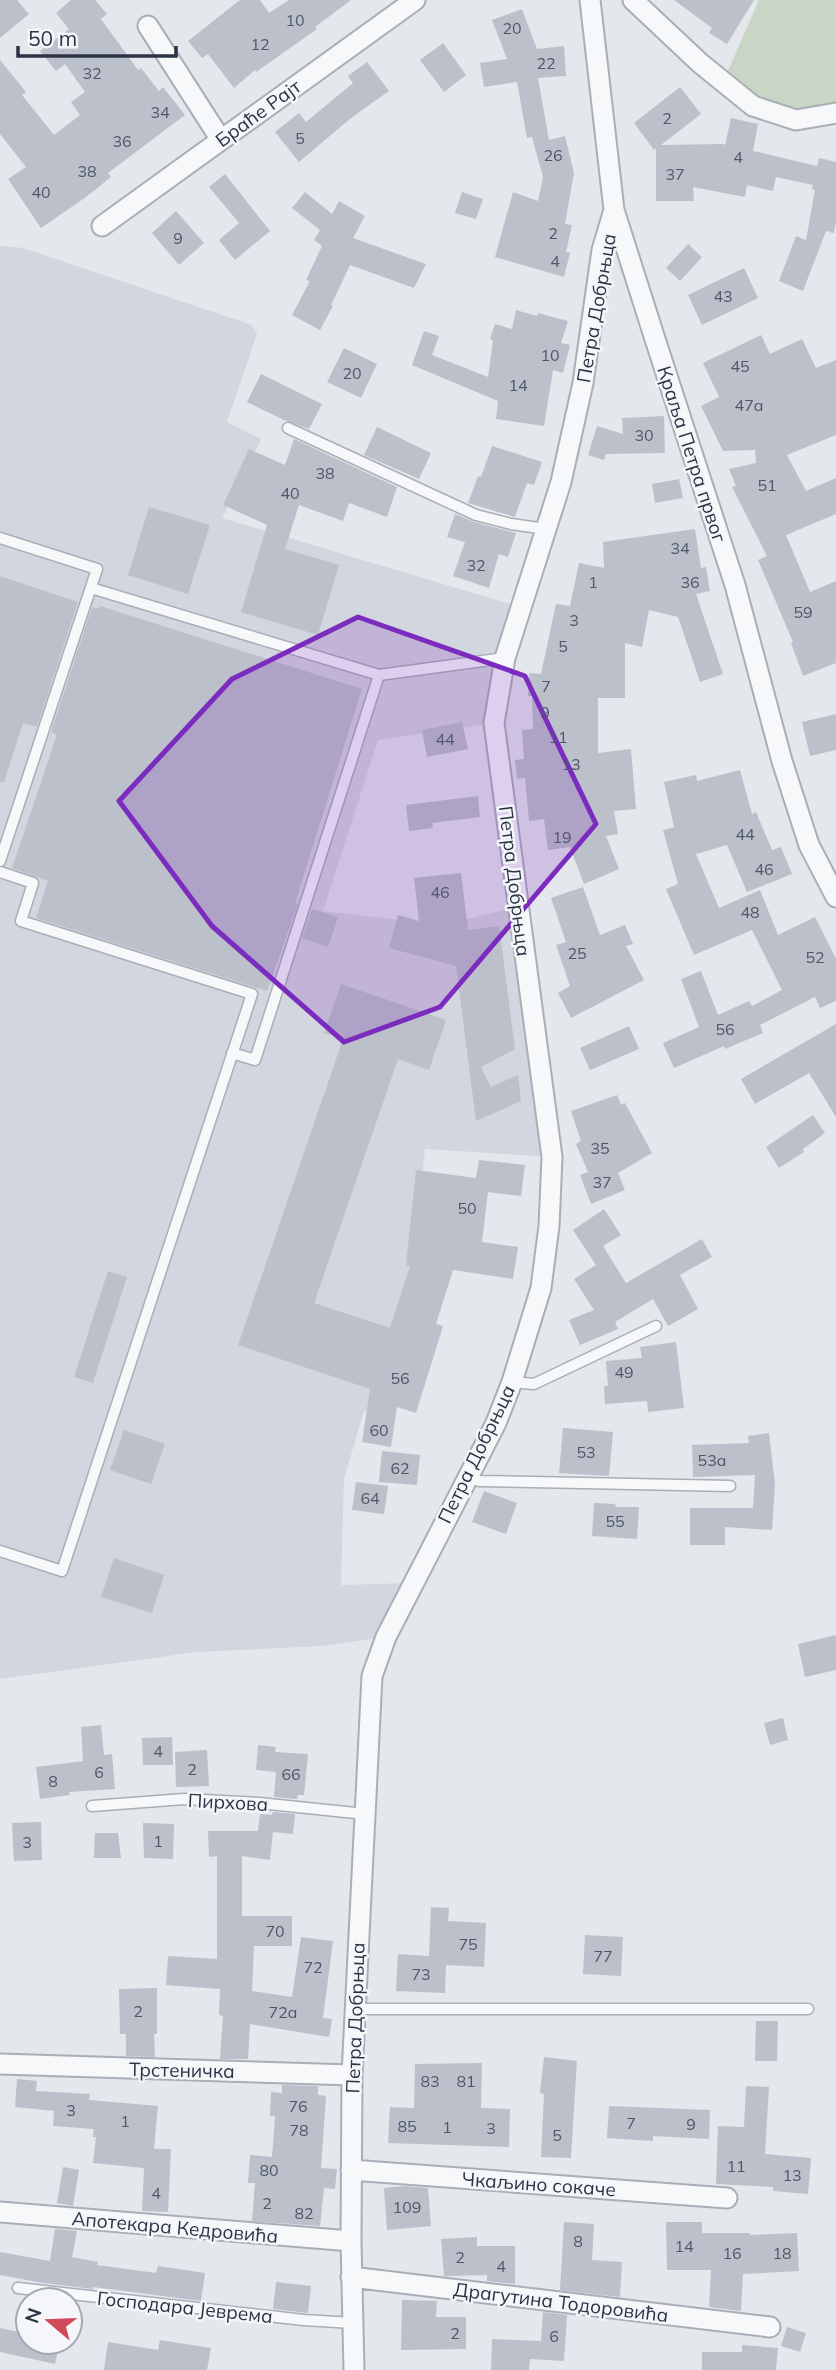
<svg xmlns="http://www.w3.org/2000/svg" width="836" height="2370" font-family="Mulish,sans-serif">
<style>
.built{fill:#d2d6de}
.green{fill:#c9d6c5}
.building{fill:#bbc0ca}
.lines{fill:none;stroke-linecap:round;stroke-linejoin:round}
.lane-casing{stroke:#a9aeb7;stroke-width:13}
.street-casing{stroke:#a9aeb7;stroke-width:23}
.lane{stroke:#f7f8fa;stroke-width:10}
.street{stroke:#f7f8fa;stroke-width:19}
.marked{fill:#7b2cbf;fill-opacity:0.2;stroke:#7b2cbf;stroke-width:5;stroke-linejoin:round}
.labels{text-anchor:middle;stroke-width:5;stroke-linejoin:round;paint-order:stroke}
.number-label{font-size:16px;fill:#4f5766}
.street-label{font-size:19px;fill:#2b3445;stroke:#f4f6f9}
</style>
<rect width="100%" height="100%" fill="#e4e7ec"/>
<!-- built -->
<path class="built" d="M0,246L23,248L252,325L257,334L227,422L261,439L222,518L520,607L494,723L378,740L323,911L408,921L454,922L517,907L552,1157L425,1149L410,1289L379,1396L363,1414L344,1479L341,1585L413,1583L386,1637L322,1646L197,1652L0,1679Z"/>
<!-- green -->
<path class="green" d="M759,0H836V109L797,116L753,102L724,80Z"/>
<!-- building -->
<path class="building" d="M0,0H17L29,14L0,38Z
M71,0H95L107,14L101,19L138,70L141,68L159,91L163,87L185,115L108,173L111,177L86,197L41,228L8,179L26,167L0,134V60L26,92L22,95L54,135L80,115L71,102L85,92L65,64L56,71L40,51L69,29L56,13Z
M240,0H260L269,13L289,0H351L315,27L317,29L256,72L255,70L234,88L208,54L202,58L188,41Z
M674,0H754L727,44L709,33L712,28Z
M522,9L537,49L564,46L566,76L538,78L549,140L565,136L574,173L565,224L572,225L566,252L570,253L564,277L495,257L513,192L538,201L543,177L532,137L527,138L517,82L484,87L480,63L507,59L492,20Z
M443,43L466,75L444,92L420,60Z
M367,62L389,91L351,118L299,162L275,132L299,113L306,122L353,83L348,76Z
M680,87L701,114L661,145L724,144L725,146L731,118L758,124L753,151L817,166L819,158L836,162V221L834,233L826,231L803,291L779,281L796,236L806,240L815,190L812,189L813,185L776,177L773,191L747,185L745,197L693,187L694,201H656V148L654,150L634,123Z
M225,174L270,231L235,260L219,240L239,223L209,187Z
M305,192L332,214L339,201L365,216L353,238L426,264L414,288L350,265L331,305L333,306L320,330L292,315L310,281L306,280L322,246L314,240L320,230L292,208Z
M462,192L483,199L476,219L455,213Z
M176,211L204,243L179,265L152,233Z
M688,244L702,257L680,281L666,268Z
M744,268L758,298L702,325L688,295Z
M516,310L537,316L538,313L568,321L561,343L570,345L563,373L553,370L544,426L496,419L498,401L412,365L424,331L439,336L432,355L488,377L493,340L490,339L495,324L512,329Z
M761,335L770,354L802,339L816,368L836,360V435L787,455L806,491L836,478V514L786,535L810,592L836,581V663L803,676L791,643L793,642L758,560L767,556L732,487L736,486L729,469L756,463L755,450L723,451L701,406L719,397L703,363Z
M344,348L377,364L361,398L327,382Z
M261,374L322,404L309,429L286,421L247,402Z
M664,416L665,453L606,454L604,460L588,455L597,426L623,434L622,418Z
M377,427L431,453L419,479L364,455Z
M294,439L397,487L387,517L349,503L343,521L299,505L285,549L339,565L318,635L241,612L267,525L223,505L249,449L285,465Z
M492,446L542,462L534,485L527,483L515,517L468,503L478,476L481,477Z
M679,479L683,498L655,503L652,484Z
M149,507L210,525L188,594L128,575Z
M455,514L474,522L516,533L508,557L499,554L489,588L453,576L465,542L447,537Z
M695,529L701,568L706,567L710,591L696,594L723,674L700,682L678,617L649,610L642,647L625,643V698H598V753L631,749L636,809L614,811L618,834L606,836L619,869L584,884L570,847L548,850L544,819L529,821L525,778L517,779L515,760L524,759L522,730L533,729L532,696H528L529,673L541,674L556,604L570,606L579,563L604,568L603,542Z
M0,576L78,602L37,727L23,723L4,782H0Z
M100,606L362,689L295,903L298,904L267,991L36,918L48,881L12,868L57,735L51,732L92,607L99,609Z
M836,714V750L810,756L802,722Z
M462,722L468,749L427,757L422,730Z
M740,770L752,814L756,812L772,850L781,847L792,874L747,892L727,845L696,854L719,908L760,890L778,935L815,917L836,959V1001L820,1008L815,997L760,1025L763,1033L725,1049L724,1046L674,1068L663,1043L699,1027L681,979L701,971L718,1015L749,1001L752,1006L782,990L752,930L694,955L666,889L678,884L663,830L674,827L664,782L696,775L697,781Z
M478,796L480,817L432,823L433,828L409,831L406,805Z
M461,873L468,930L499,926L515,1049L481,1067L491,1087L518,1075L521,1101L476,1121L456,966L389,948L398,915L419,921L414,878Z
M583,887L600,935L625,925L633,944L626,946L644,980L571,1018L558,993L570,986L556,945L566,942L551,898Z
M312,909L338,917L328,947L302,938Z
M341,984L446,1020L429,1070L398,1059L314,1303L390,1328L410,1266L406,1265L416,1170L476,1178L479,1160L525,1165L521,1196L488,1192L482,1242L518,1247L513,1279L453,1270L436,1324L443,1326L416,1413L397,1407L391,1447L362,1442L370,1389L238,1345L343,1039L324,1033Z
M836,1024V1117L809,1073L755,1104L741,1079Z
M629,1026L639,1049L590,1070L580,1048Z
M617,1095L621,1105L625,1103L652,1153L618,1173L625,1190L591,1204L580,1175L588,1172L576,1144L581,1141L571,1111Z
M813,1115L825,1133L803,1149L804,1152L779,1168L766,1147Z
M604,1209L621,1235L603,1246L626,1283L702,1239L712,1257L680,1275L698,1309L668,1326L653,1299L615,1322L618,1329L580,1345L569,1320L594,1310L574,1279L596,1265L573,1230Z
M108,1271L127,1277L93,1383L74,1377Z
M676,1342L684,1408L648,1412L647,1401L605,1404L604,1386H608L606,1361L642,1358L640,1347Z
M563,1428L613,1432L609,1476L559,1473Z
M124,1430L165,1444L151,1484L110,1470Z
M769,1433L775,1484L772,1530L725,1527V1545H690V1508H753L755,1475L693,1477L692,1445L749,1443L748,1436Z
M382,1451L420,1455L417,1485L379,1482Z
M356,1482L388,1486L384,1514L352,1510Z
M484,1491L517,1503L506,1534L472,1522Z
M594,1503L615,1504L616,1507H639L637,1539L592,1536Z
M114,1558L164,1575L152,1613L101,1597Z
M836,1635V1670L805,1677L798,1644Z
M783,1718L788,1740L770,1745L764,1723Z
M101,1725L104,1755L112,1754L115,1789L69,1792L70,1795L40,1799L36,1767L83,1761L81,1727Z
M172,1737L173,1765H143L142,1738Z
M258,1745L276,1747L275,1752L308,1754L304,1795H298L297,1799L274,1797L276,1772L256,1770Z
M207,1750L209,1786L176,1787L175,1752Z
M273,1812L295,1814L293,1834L273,1832L270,1860L242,1856V1916H292V1946H254L252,1991L292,1997L301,1937L333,1941L323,2018L332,2019L329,2037L250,2024L248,2059H220L223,2016L219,2015L220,1989L166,1985L168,1956L217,1959V1856L209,1857L208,1831H263H258L260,1814L272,1815Z
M41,1822L42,1860L14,1861L12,1823Z
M143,1823L174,1824L173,1859L144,1858Z
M95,1833H118L121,1858H94Z
M431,1907L449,1908L448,1921L486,1923L484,1967L446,1965L445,1993L396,1991L398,1954L429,1956Z
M585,1935L623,1937L621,1976L583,1974Z
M157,1988V2034H154L155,2057L126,2056V2034H120L119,1989Z
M756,2021H778L777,2061H755Z
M544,2057L577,2061L571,2158L541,2157L544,2094L540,2093Z
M482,2063L481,2108L510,2109L509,2147L388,2143L390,2107L414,2108L415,2064Z
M17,2079L37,2081L36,2091L90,2094L89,2100L158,2106L154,2149H171L168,2212L142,2211L144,2168L93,2163L96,2137H93L94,2129L53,2126L54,2111L15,2107Z
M282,2085L318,2086V2095L326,2096L321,2168L337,2169L335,2189L324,2188L320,2226L252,2221L255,2183H248L250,2155L272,2157L275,2116H270L271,2092L282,2093Z
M746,2086L769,2087L765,2154L811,2158L808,2194L773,2191V2187L716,2184L718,2126L744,2127Z
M609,2106L710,2110L709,2139L653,2136V2141L607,2138Z
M63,2167L79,2170L73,2206L57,2203Z
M403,2186L428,2188L431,2226L387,2230L384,2188Z
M564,2222L594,2224L592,2260L622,2262L620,2297L560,2290Z
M666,2222H702V2233H750V2235L797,2233L799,2271L743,2274L741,2311L709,2307L711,2270H667Z
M55,2229L77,2231L72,2257L98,2262L97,2265L156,2273L158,2266L205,2273L201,2301L93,2287V2289L43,2283L0,2275V2252L50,2261Z
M477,2237V2246H515V2284L487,2281V2275L444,2276L441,2239Z
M276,2282L311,2286L308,2313L273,2309Z
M402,2300L437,2301L436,2317H466V2349L401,2350Z
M543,2312L567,2315L564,2361L530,2359L529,2370H491L492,2339L541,2341Z
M787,2327L806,2333L800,2352L781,2346Z
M0,2328L28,2334V2342H60L55,2364L0,2352Z
M160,2340L211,2348L207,2370H104L108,2342L158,2350Z
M742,2345L778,2348L776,2370H702V2352H742Z"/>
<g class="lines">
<!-- lane casing -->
<g class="lane-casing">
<path id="lane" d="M288,428L476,515L511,524L546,529
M0,538L97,569L0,861
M91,588L379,675L255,1060L232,1053
M379,675L505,658
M0,872L33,883L21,921L252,994L62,1571L0,1551
M512,1382L534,1384L656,1326
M467,1477L479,1481L730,1486
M92,1806L184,1799L259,1803L365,1814
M355,2009H808
M18,2288L304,2320L353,2323"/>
</g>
<!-- street casing -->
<g class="street-casing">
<path id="street" d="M590,0L614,210L655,339L735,585L782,761L809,845L836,897
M633,0L700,63L753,106L796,120L836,113
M148,26L221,140
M102,226L415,0
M0,2064L352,2075
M351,2170L727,2198
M0,2212L351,2241
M351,2277L770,2327
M354,2370L351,2241L352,2075L372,1676L386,1637L496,1423L512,1382L541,1288L549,1226L552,1157L494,723L505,658L561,482L583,383L602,250L614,210"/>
</g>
<!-- lane -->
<use href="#lane" class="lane"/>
<!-- street -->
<use href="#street" class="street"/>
</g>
<!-- marked area -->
<path class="marked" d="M358,617L525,676L596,824L440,1007L344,1042L212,926L119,801L232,679Z"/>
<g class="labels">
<!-- number labels -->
<g class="number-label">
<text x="295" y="26">10</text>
<text x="512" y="34">20</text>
<text x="260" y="50">12</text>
<text x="546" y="69">22</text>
<text x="92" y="79">32</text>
<text x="160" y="118">34</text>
<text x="667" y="124">2</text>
<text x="300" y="144">5</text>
<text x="122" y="147">36</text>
<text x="553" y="161">26</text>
<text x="738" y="163">4</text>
<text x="87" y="177">38</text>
<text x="675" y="180">37</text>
<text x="41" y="198">40</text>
<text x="553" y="239">2</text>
<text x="178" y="244">9</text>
<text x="555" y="267">4</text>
<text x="723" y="302">43</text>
<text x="550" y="361">10</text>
<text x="740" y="372">45</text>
<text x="352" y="379">20</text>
<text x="518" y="391">14</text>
<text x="749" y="411">47a</text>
<text x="644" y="441">30</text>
<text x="325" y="479">38</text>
<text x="767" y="491">51</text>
<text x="290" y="499">40</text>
<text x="680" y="554">34</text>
<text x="476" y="571">32</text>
<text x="593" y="588">1</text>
<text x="690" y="588">36</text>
<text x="803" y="618">59</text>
<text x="574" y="626">3</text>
<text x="563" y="652">5</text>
<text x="546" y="692">7</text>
<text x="545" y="718">9</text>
<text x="558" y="743">11</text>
<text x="445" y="745">44</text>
<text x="571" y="770">13</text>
<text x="745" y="840">44</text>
<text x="562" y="843">19</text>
<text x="764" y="875">46</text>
<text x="440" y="898">46</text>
<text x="750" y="918">48</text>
<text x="577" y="959">25</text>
<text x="815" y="963">52</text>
<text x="725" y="1035">56</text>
<text x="600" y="1154">35</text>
<text x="602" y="1188">37</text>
<text x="467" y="1214">50</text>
<text x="624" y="1378">49</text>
<text x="400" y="1384">56</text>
<text x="379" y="1436">60</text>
<text x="586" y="1458">53</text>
<text x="712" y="1466">53a</text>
<text x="400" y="1474">62</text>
<text x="370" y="1504">64</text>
<text x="615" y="1527">55</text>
<text x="158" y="1757">4</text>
<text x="192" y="1775">2</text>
<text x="99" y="1778">6</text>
<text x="291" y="1780">66</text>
<text x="53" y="1787">8</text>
<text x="158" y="1847">1</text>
<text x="27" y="1848">3</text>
<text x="275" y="1937">70</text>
<text x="468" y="1950">75</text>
<text x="603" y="1962">77</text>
<text x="313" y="1973">72</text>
<text x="421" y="1980">73</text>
<text x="138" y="2017">2</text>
<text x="283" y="2018">72a</text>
<text x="430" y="2087">83</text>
<text x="466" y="2087">81</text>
<text x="298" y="2112">76</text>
<text x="71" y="2116">3</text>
<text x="125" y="2127">1</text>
<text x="631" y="2129">7</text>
<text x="691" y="2130">9</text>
<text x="407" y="2132">85</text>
<text x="447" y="2133">1</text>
<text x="491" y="2134">3</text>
<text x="299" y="2136">78</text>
<text x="557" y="2141">5</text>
<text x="736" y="2172">11</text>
<text x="269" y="2176">80</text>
<text x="792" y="2181">13</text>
<text x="156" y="2199">4</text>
<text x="267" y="2209">2</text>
<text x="407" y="2213">109</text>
<text x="304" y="2219">82</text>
<text x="578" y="2247">8</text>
<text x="684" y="2252">14</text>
<text x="732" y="2259">16</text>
<text x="782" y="2259">18</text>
<text x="460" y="2263">2</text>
<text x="501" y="2272">4</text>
<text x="455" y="2339">2</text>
<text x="554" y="2342">6</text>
</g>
<!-- street labels -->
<g class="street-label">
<text transform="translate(258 113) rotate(-36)" y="7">Браће Рајт</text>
<text transform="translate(596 308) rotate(-80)" y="7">Петра Добрњца</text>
<text transform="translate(692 454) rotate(72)" y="7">Краља Петра првог</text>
<text transform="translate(515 881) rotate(83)" y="7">Петра Добрњца</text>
<text transform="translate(476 1454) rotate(-64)" y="7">Петра Добрњца</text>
<text transform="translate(228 1802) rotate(3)" y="7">Пирхова</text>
<text transform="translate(355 2018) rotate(-88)" y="7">Петра Добрњца</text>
<text transform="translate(182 2070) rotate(1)" y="7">Трстеничка</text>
<text transform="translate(539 2184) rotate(4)" y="7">Чкаљино сокаче</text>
<text transform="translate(175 2227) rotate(5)" y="7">Апотекара Кедровића</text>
<text transform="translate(561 2302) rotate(7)" y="7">Драгутина Тодоровића</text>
<text transform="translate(185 2307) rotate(6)" y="7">Господара Јеврема</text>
</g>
</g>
<!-- north arrow -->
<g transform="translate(49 2321) rotate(289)"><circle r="33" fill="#f4f6f9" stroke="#a4a8b1" stroke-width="2"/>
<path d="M0-5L12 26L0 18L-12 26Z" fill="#d1495b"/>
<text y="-10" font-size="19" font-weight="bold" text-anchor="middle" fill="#2b3445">N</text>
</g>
<!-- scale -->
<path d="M18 46v10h158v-10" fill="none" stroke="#2b3445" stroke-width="3.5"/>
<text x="28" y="46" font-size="21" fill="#2b3445" stroke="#f4f6f9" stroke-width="5" paint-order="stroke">50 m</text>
</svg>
